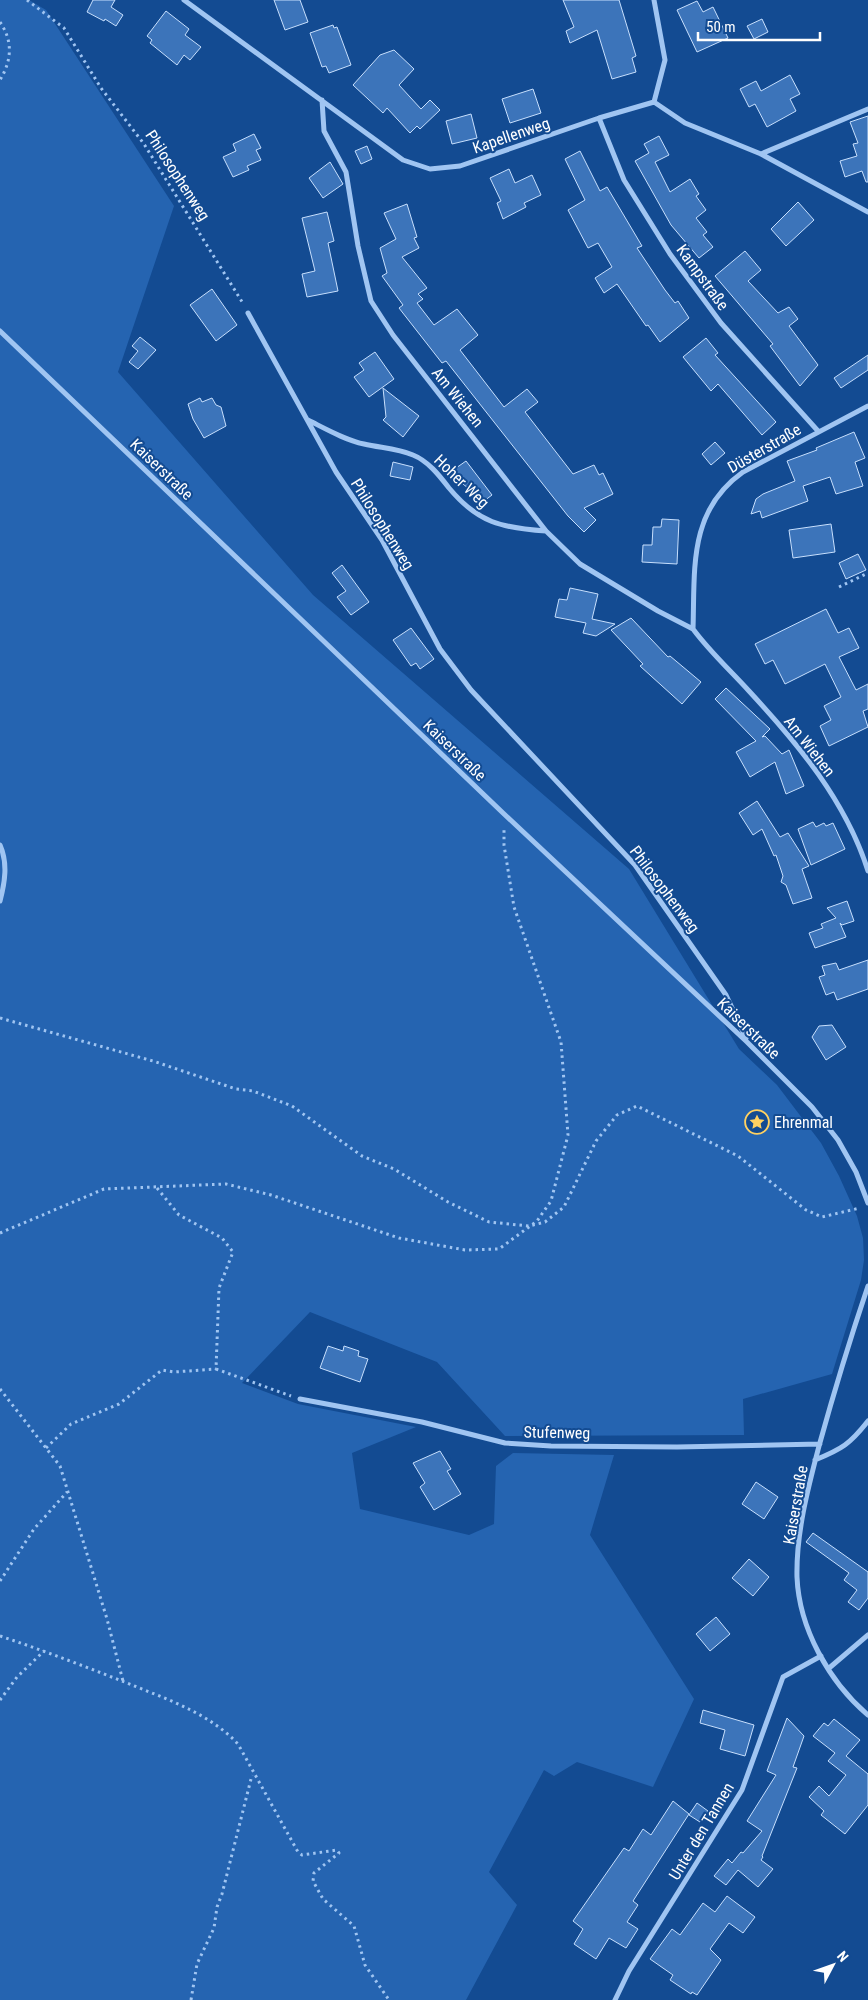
<svg xmlns="http://www.w3.org/2000/svg" width="868" height="2000" font-family="'Roboto Condensed',sans-serif">
<style>
.green{fill:#2564b1}
.building{fill:#3c74ba;stroke:#c7dffd}
.lines{fill:none;stroke-linecap:round;stroke-linejoin:round}
.path{stroke:#a0c5f2;stroke-width:3;stroke-dasharray:2.5 4;stroke-linecap:butt}
.minor{stroke:#a0c5f2;stroke-width:5}
.labels{text-anchor:middle;stroke-width:4;stroke-linejoin:round;paint-order:stroke}
.street-label{font-size:16px;fill:#fff;stroke:#134b92}
.poi-label{font-size:16px;fill:#fff;stroke:#134b92;text-anchor:start}
</style>
<rect width="100%" height="100%" fill="#134b92"/>
<!-- green -->
<path class="green" d="M0,0H29L46,10L174,206L118,372L313,595L629,869L739,1049L777,1085L821,1143L839,1176L857,1216L863,1238L864,1260L861,1280L832,1374L743,1399L744,1435L505,1436L437,1362L310,1312L242,1383L298,1404L416,1427L352,1453L360,1509L469,1535L494,1524L496,1466L513,1453L614,1455L590,1535L694,1699L653,1787L577,1762L554,1776L544,1770L489,1872L517,1905L466,2000H0Z"/>
<!-- building -->
<path class="building" d="M93,0H115L111,7L123,15L116,26L105,19L104,21L87,12Z
M274,0H300L308,22L285,30Z
M563,0H619L636,56L632,58L636,72L612,79L597,30L570,43L566,31L574,27Z
M697,1L703,12L713,7L728,38L697,52L677,10Z
M166,11L189,29L185,35L201,47L190,60L184,55L177,65L150,43L152,40L147,36Z
M762,19L768,32L754,39L747,26Z
M333,25L334,28L337,27L351,65L329,73L326,66L322,67L310,33Z
M394,50L414,69L399,85L421,109L430,100L440,110L420,129L417,126L410,133L387,108L383,113L353,85L380,55Z
M790,75L800,94L790,99L796,111L767,127L755,104L749,107L740,89L756,81L761,91Z
M533,89L541,113L510,123L502,99Z
M471,114L477,138L452,144L446,121Z
M868,116V182H866L862,171L845,177L840,161L857,156L853,144L858,143L850,122Z
M254,134L261,148L256,150L261,160L247,166L249,170L233,177L223,157L236,151L233,144Z
M659,136L669,155L655,162L670,192L690,179L699,194L696,196L706,210L696,218L707,232L703,235L713,247L699,258L671,225L635,161L649,153L644,144Z
M367,146L372,159L361,164L355,151Z
M580,151L600,191L607,187L642,246L637,248L665,290L675,303L678,301L689,318L660,342L648,325L646,326L617,284L604,293L595,278L612,267L598,243L588,248L568,210L585,200L565,159Z
M330,162L343,184L323,198L309,178Z
M509,169L515,183L532,175L541,195L524,203L526,207L503,219L497,203L501,201L490,178Z
M798,202L814,220L786,246L771,229Z
M407,204L417,237L414,238L419,248L402,257L427,288L418,294L423,299L417,303L434,325L457,309L478,335L460,350L504,407L527,389L538,402L525,412L573,474L594,465L599,475L603,473L613,494L584,508L596,520L584,532L568,516L446,361L442,363L399,308L403,305L382,276L387,273L380,248L396,239L384,213Z
M327,212L334,241L328,243L338,291L307,297L302,274L315,271L302,218Z
M745,251L761,270L748,281L778,313L789,307L798,319L789,326L818,365L800,386L770,346L773,344L715,276Z
M212,289L237,325L216,341L190,305Z
M140,337L156,350L138,369L129,362L138,351L132,346Z
M706,338L718,353L715,355L776,422L762,435L718,384L711,391L683,357Z
M375,352L394,379L369,397L354,377L364,370L359,363Z
M868,355V370L841,388L834,378Z
M383,388L419,416L403,437L383,420L386,417Z
M200,398L202,402L212,398L216,405L221,407L226,426L204,438L193,419L188,404Z
M854,432L865,458L855,462L863,486L836,494L830,477L803,486L808,501L762,518L760,511L751,514L756,499L763,494L795,481L787,461L817,450L816,448Z
M715,442L725,453L711,465L702,454Z
M466,461L492,495L480,504L468,488L449,473Z
M393,462L413,467L410,480L390,476Z
M662,519L679,520L677,564L642,562L643,545H652L653,527H661Z
M831,524L835,552L793,558L789,530Z
M858,554L866,570L846,579L839,563Z
M342,565L369,602L351,615L337,597L346,591L332,573Z
M570,588L598,594L592,619L615,624L596,636L583,633L586,623L555,617L559,599L567,600Z
M826,609L838,633L849,628L859,648L839,657L856,690L868,684V709L863,711L868,727L829,746L820,726L831,720L824,706L841,697L825,664L785,684L773,660L765,664L755,644Z
M631,618L668,657L670,656L701,682L682,704L640,666L643,664L611,630Z
M411,628L434,659L420,669L416,663L411,666L393,640Z
M726,688L770,729L762,737L765,736L782,754L789,750L804,786L786,794L775,762L750,777L736,752L756,741L715,699Z
M757,801L780,837L788,833L809,866L802,869L812,898L793,904L786,885L781,882L783,876L776,855L774,856L762,829L753,835L739,813Z
M813,822L816,827L824,823L826,826L833,823L845,849L811,865L798,829Z
M847,901L854,921L842,925L840,923L846,937L815,948L809,933L823,928L821,924L836,918L827,908Z
M868,960V989L837,1000L834,992L826,995L819,977L825,975L822,966L836,963L839,970Z
M832,1025L846,1047L826,1060L812,1037L819,1026Z
M328,1346L343,1351L344,1346L359,1351L358,1356L368,1359L360,1382L320,1368Z
M440,1451L451,1469L447,1471L461,1494L434,1510L420,1487L425,1483L413,1463Z
M756,1482L778,1497L764,1519L742,1504Z
M813,1533L868,1572V1598L859,1610L848,1602L857,1590L844,1580L849,1573L806,1542Z
M749,1559L769,1577L753,1596L732,1578Z
M716,1617L730,1634L710,1651L696,1634Z
M703,1710L754,1725L745,1756L720,1749L725,1730L700,1723Z
M787,1718L804,1736L793,1767L797,1768L762,1856L763,1857L761,1860L773,1869L758,1887L738,1870L726,1885L714,1876L728,1859L732,1863L741,1852L743,1853L762,1831L747,1821L776,1775L767,1771Z
M834,1719L860,1740L846,1756L868,1774V1805L845,1834L821,1815L824,1811L809,1797L819,1786L829,1796L846,1775L828,1761L835,1753L813,1736L824,1723L828,1726Z
M673,1801L689,1814L633,1901L638,1905L627,1922L638,1929L626,1948L609,1938L596,1959L574,1944L583,1929L573,1921L624,1848L629,1851L643,1829L651,1835Z
M697,1803L708,1811L700,1822L689,1815Z
M727,1896L755,1917L743,1933L729,1923L710,1949L721,1960L697,1995L692,1992L691,1994L670,1980L673,1975L650,1959L672,1929L680,1935L703,1903L715,1912Z"/>
<g class="lines">
<!-- path -->
<path class="path" d="M27,0L64,28L101,88L144,144L244,305
M0,22C13,41 12,60 0,80
M839,587L868,573
M0,1018L153,1061L236,1089L253,1091L292,1106L362,1156L394,1169L448,1202L489,1222L529,1226L545,1222L564,1207L596,1141L617,1115L637,1106L738,1156L806,1210L822,1217L860,1208
M157,1188L179,1215L222,1238L233,1252L219,1288L216,1369L291,1396
M0,1233L104,1189L226,1184L271,1195L399,1238L465,1250L499,1249L537,1221L551,1201L568,1135L561,1042L514,907L504,845V827
M0,1389L60,1466L107,1619L123,1681
M46,1448L71,1424L119,1404L162,1370L174,1372L216,1369
M0,1581L34,1529L67,1492
M0,1636C45,1651 89,1668 132,1685C169,1700 210,1714 238,1744L298,1852L302,1855L337,1850L339,1853L314,1873L313,1881L323,1899L354,1926L365,1965L389,2000
M0,1700L17,1677L44,1651
M191,2000L197,1964L214,1928L217,1907L222,1894L252,1775"/>
<!-- minor -->
<path class="minor" d="M184,0L403,160L430,169L460,166L599,118L654,102
M322,100L324,131L346,172L358,246L371,301L393,335L546,531L580,564L658,611L693,629
M654,102L685,123L761,154L868,212
M654,102L665,60L654,0
M599,118L624,180L670,254L721,323L818,431
M761,154L868,109
M248,313L336,472L382,540L440,649L471,690L635,865L726,995L746,1038
M0,331L503,813L747,1042L812,1107L838,1140L856,1172L868,1203
M868,406L743,472C688,511 695,568 693,629C710,652 730,670 749,691C798,744 846,801 868,871
M308,420C326,429 345,440 364,444C381,448 397,448 413,455C428,461 439,475 449,488C478,523 502,528 546,531
M0,845C8,863 5,882 0,901
M868,1286C850,1339 834,1392 819,1446C808,1488 796,1533 797,1577C799,1628 829,1682 868,1715
M300,1399L422,1422L505,1443L551,1446L677,1447L820,1444
M815,1460C842,1449 850,1444 868,1421
M828,1669L868,1635
M615,2000L629,1971L742,1790L783,1677L821,1656"/>
</g>
<!-- icons -->
<defs>
<g id="sight-ring" transform="scale(1.25)"><circle r="9.5" fill="#134b92" stroke="#ffd161" stroke-width="1.5"/><path d="M0-6L1.8-2.2L6-1.7L2.9 1.2L3.7 5.4L0 3.3L-3.7 5.4L-2.9 1.2L-6-1.7L-1.8-2.2Z" fill="#ffd161"/></g>
</defs>
<g fill-rule="evenodd">
<use href="#sight-ring" x="757" y="1122"/>
</g>
<g class="labels">
<!-- street labels -->
<g class="street-label">
<text transform="translate(511 135) rotate(-19)" y="6">Kapellenweg</text>
<text transform="translate(178 175) rotate(57)" y="6">Philosophenweg</text>
<text transform="translate(703 277) rotate(54)" y="6">Kampstraße</text>
<text transform="translate(458 397) rotate(51)" y="6">Am Wiehen</text>
<text transform="translate(764 448) rotate(-30)" y="6">Düsterstraße</text>
<text transform="translate(162 469) rotate(44)" y="6">Kaiserstraße</text>
<text transform="translate(462 481) rotate(44)" y="6">Hoher Weg</text>
<text transform="translate(383 524) rotate(58)" y="6">Philosophenweg</text>
<text transform="translate(810 746) rotate(52)" y="6">Am Wiehen</text>
<text transform="translate(455 750) rotate(44)" y="6">Kaiserstraße</text>
<text transform="translate(665 889) rotate(53)" y="6">Philosophenweg</text>
<text transform="translate(749 1028) rotate(44)" y="6">Kaiserstraße</text>
<text transform="translate(557 1432) rotate(1)" y="6">Stufenweg</text>
<text transform="translate(795 1505) rotate(-80)" y="6">Kaiserstraße</text>
<text transform="translate(701 1831) rotate(-59)" y="6">Unter den Tannen</text>
</g>
<!-- poi labels -->
<g class="poi-label">
<text x="774" y="1128">Ehrenmal</text>
</g>
</g>
<!-- north arrow -->
<g transform="translate(833 1965) rotate(49)" stroke="#134b92" stroke-width="4" paint-order="stroke">
<path d="M0-4L9 19L0 12L-9 19Z" fill="#ffffff"/>
<text y="-8" font-size="14" font-weight="bold" text-anchor="middle" fill="#ffffff">N</text>
</g>
<!-- scale -->
<path d="M698 32v8h122v-8" fill="none" stroke="#ffffff" stroke-width="2.5"/>
<text x="706" y="32" font-size="15" fill="#ffffff" stroke="#134b92" stroke-width="4" paint-order="stroke">50 m</text>
</svg>
